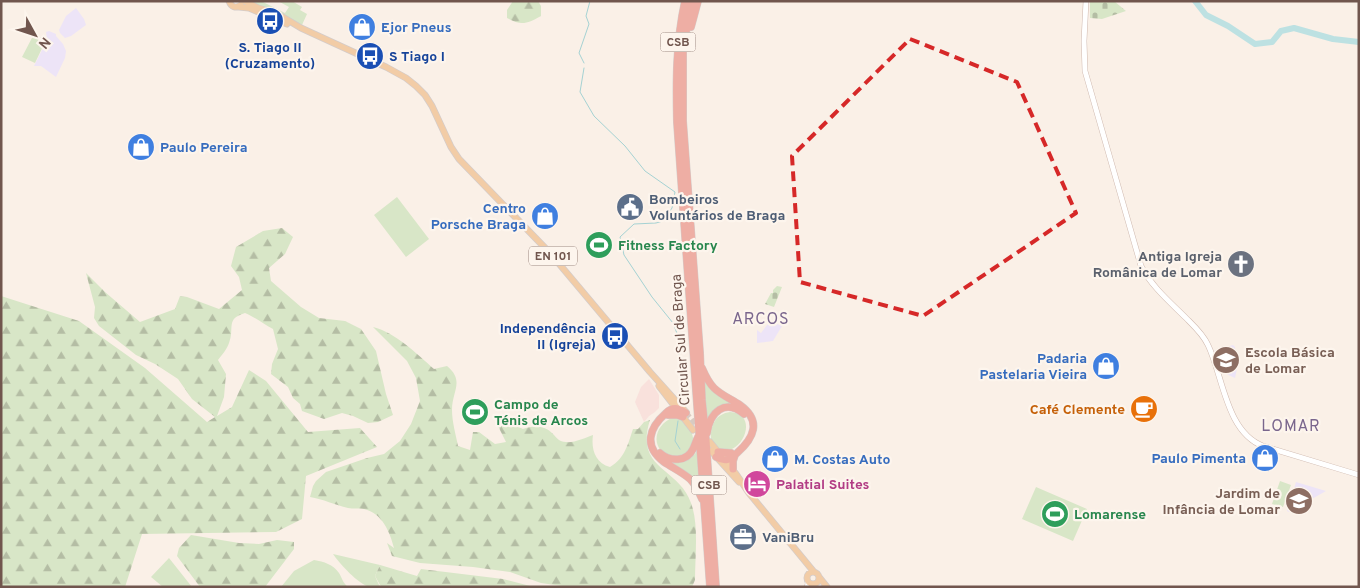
<svg xmlns="http://www.w3.org/2000/svg" width="1360" height="588" font-family="Overpass,sans-serif">
<style>
.commercial{fill:#f9e1dc}
.education{fill:#ede4f7}
.green{fill:#d8e6c7}
.forest{fill:url(#forest-firs)}
.cemetery{fill:url(#cemetery-stones)}
.lines{fill:none;stroke-linecap:round;stroke-linejoin:round}
.stream{stroke:#a5d2d3;stroke-width:1}
.river{stroke:#bde1e2;stroke-width:6}
.primary-tunnel{stroke:#d8cac1;stroke-width:5.5;stroke-dasharray:5.5 3;stroke-linecap:butt}
.tertiary-casing{stroke:#cbb7ae;stroke-width:5.5}
.secondary-casing{stroke:#cfb9af;stroke-width:6}
.primary-casing{stroke:#d4ccca;stroke-width:7}
.motorway-casing{stroke:#d4ccca;stroke-width:8}
.tertiary{stroke:#fff;stroke-width:4.5}
.secondary{stroke:#fff;stroke-width:5}
.primary{stroke:#f2cca6;stroke-width:5.5}
.motorway{stroke:#eeaea4;stroke-width:7}
.marked{fill:none;stroke:#d62828;stroke-width:4;stroke-dasharray:10 6;stroke-linejoin:round}
.labels{text-anchor:middle;stroke-width:4.5;stroke-linejoin:round;paint-order:stroke}
.shield{fill:#fdf5ed;stroke:#9b867e;stroke-width:1}
.shield-label{font-size:12px;font-weight:bold;fill:#71564e}
.shop-label{font-size:14px;font-weight:bold;fill:#366cbe;stroke:#fdf5ed;text-anchor:start}
.transit-label{font-size:14px;font-weight:bold;fill:#164399;stroke:#fdf5ed}
.service-label{font-size:14px;font-weight:bold;fill:#4e5e75;stroke:#fdf5ed;text-anchor:start}
.leisure-label{font-size:14px;font-weight:bold;fill:#27864d;stroke:#fdf5ed;text-anchor:start}
.worship-label{font-size:14px;font-weight:bold;fill:#5b616d;stroke:#fdf5ed;text-anchor:end}
.street-label{font-size:14px;fill:#71564e;stroke:#fdf5ed}
.education-label{font-size:14px;font-weight:bold;fill:#785e54;stroke:#fdf5ed;text-anchor:start}
.food-label{font-size:14px;font-weight:bold;fill:#c56008;stroke:#fdf5ed;text-anchor:end}
.hotel-label{font-size:14px;font-weight:bold;fill:#b23c85;stroke:#fdf5ed;text-anchor:start}
.quarter-label{font-size:16px;letter-spacing:1px;fill:#7a668d;stroke:#fdf5ed}
</style>
<defs>
<pattern id="forest-firs" width="22" height="20" patternUnits="userSpaceOnUse" patternTransform="scale(1.25)"><rect width="22" height="20" fill="#d8e6c7"/><path d="M5 1l3.5 6h-7zM16 11l3.5 6h-7z" fill="#b4bda4"/></pattern>
<pattern id="cemetery-stones" width="16" height="16" patternUnits="userSpaceOnUse" patternTransform="scale(1.25)"><rect width="16" height="16" fill="#d8e6c7"/><path d="M2 7V4a2 2 0 0 1 4 0v3zM10 15v-3a2 2 0 0 1 4 0v3z" fill="#b4bda4"/></pattern>
</defs>
<rect width="100%" height="100%" fill="#faf0e7"/>
<!-- commercial -->
<path class="commercial" d="M649,379L659,395V408L655,412L649,416L644,422L635,402L641,387Z"/>
<!-- education -->
<path class="education" d="M76,8L84,19L86,25L71,36L65,38L60,33L59,30L66,16Z
M49,31L56,34V36L63,44L66,51L65,58L56,77L41,66H34L47,40L46,32Z
M770,321L782,326L773,341L757,343V330L761,333Z
M1233,345L1235,347L1237,369L1235,378L1220,371L1213,351Z
M1296,482L1326,491L1289,512L1287,511Z"/>
<!-- green -->
<path class="green" d="M249,1H261L285,13L289,7L278,1H292L302,7L300,10L307,14L302,25Z
M34,34L46,40L35,63L22,57Z
M397,197L429,239L406,257L374,215Z
M704,380L716,394L736,406C721,407 710,406 707,424Z
M730,412C754,413 748,441 732,449C729,451 724,450 720,450L711,441C710,426 715,414 730,412Z
M672,418C676,419 680,419 684,421C693,429 698,446 687,454C683,456 679,457 675,458C670,456 664,454 661,451C651,439 659,423 672,418Z
M697,451L700,489L665,459C678,465 689,463 697,451Z
M1280,481L1291,485L1283,507L1272,504Z
M1036,487L1087,509L1073,541L1022,519Z
M333,554L380,565L375,576L379,585L382,587C378,587 373,588 370,587C358,584 340,564 333,554Z
M169,558L192,587H163L151,577Z
M314,560C324,562 333,564 339,573C342,578 343,583 348,587H281L294,571Z"/>
<!-- forest -->
<path class="forest" d="M513,1H538L541,6V16C527,24 521,26 507,18V10Z
M282,228L293,237L285,254L269,268L271,281L301,307L319,318L345,321L361,329L376,351L386,394L393,415L378,422L368,423L353,416L342,413L324,419L302,411L300,404L293,398L288,387L271,374L272,364L278,349L273,329C263,324 255,317 245,313C225,319 235,328 229,343C227,349 222,355 218,360L226,374L224,397L217,416L232,407L249,370L266,381L308,432L360,428L377,447L306,476L302,519L276,532L142,534L125,587H1V296L79,321L145,368L207,422L215,417L192,399L178,379L155,364L136,355L99,326L94,318L95,307L86,273L105,292L140,322L175,309L180,296L187,297L219,309L242,290L239,277L231,266L236,247L263,231Z
M373,327C396,333 416,353 434,369L447,366C465,381 452,391 452,410C452,422 456,435 458,446L470,450L473,432H479L495,444L506,442L497,424L498,420H503L523,429C533,425 545,425 553,434C557,438 559,442 566,442C574,443 585,438 593,435C591,449 595,463 610,467C625,458 628,444 633,429H638L644,422L650,420C634,470 679,467 691,503C699,524 695,556 695,580L692,587H561L562,586L541,583L510,572L473,567L420,563L392,556L387,543L394,548C390,532 382,513 364,509C358,508 353,509 348,508C335,505 323,499 310,497L313,486L316,481L326,472L367,458L384,454L400,441L411,424L420,401L416,378L407,361Z
M191,535L239,543L259,544L277,540L294,542V549L265,587H200L177,556L179,548Z
M380,565L417,576L421,569L503,579L534,587H382L380,585L375,576Z"/>
<!-- cemetery -->
<path class="cemetery" d="M1090,1H1114L1126,11L1102,19L1090,18Z
M777,286L782,287L774,307L765,304L771,293H773V290Z"/>
<g class="lines">
<!-- stream -->
<path class="stream" d="M584,63L579,53L589,24L586,16L590,1
M584,68L580,92L594,116L625,146L645,171L675,192L672,208L663,221L656,223L634,224L620,237L624,255L652,297L673,323L678,336
M678,344L682,402
M678,421L675,441L680,449"/>
<!-- river -->
<path class="river" d="M1195,1L1206,15L1228,26L1255,44L1272,42L1281,31L1294,28L1333,39L1359,42"/>
<!-- primary-tunnel -->
<path class="primary-tunnel" d="M686,413L699,429"/>
<!-- tertiary casing -->
<g class="tertiary-casing">
<path id="tertiary" d="M807,587L808,582"/>
</g>
<!-- secondary casing -->
<g class="secondary-casing">
<path id="secondary" d="M1086,1L1084,41L1085,71L1141,266C1152,287 1170,302 1186,318C1194,326 1203,334 1208,345C1223,376 1226,432 1263,446L1359,475"/>
</g>
<!-- primary casing -->
<g class="primary-casing">
<path id="primary" d="M229,1C231,7 236,9 241,5
M245,1L258,8L276,13L301,28L386,67L406,78L416,86L425,95L432,106L451,147L459,159L550,253L650,372L686,412
M239,7L249,8L287,24
M659,386L693,430
M710,442L736,474L749,493L814,572
M711,451L739,482
M807 578a6 6 0 1 1 12 0a6 6 0 1 1-12 0Z
M819,577L827,587"/>
</g>
<!-- motorway casing -->
<g class="motorway-casing">
<path id="motorway" d="M685,1C676,42 676,81 677,122L710,587
M691,1L683,51V121L700,353L702,400L706,440L716,587
M691,27L698,1
M702,368C705,375 708,382 714,388C721,395 731,399 740,405C762,421 754,438 737,453C730,460 725,462 716,457
M686,413C678,408 673,406 666,413C649,428 643,446 664,462C673,468 682,472 690,479C696,485 699,492 702,499
M668,415H677L683,417
M707,433C710,412 725,398 744,414
M718,452L731,453
M660,453C670,462 687,462 693,449C695,445 696,441 698,437
M733,469V461L735,455"/>
</g>
<!-- tertiary -->
<use href="#tertiary" class="tertiary"/>
<!-- secondary -->
<use href="#secondary" class="secondary"/>
<!-- primary -->
<use href="#primary" class="primary"/>
<!-- motorway -->
<use href="#motorway" class="motorway"/>
</g>
<!-- marked area -->
<path class="marked" d="M910,39L1017,82L1076,213L923,316L800,282L792,156Z"/>
<!-- icons -->
<defs>
<g id="bus-disc" transform="scale(1.4375)"><circle r="9.5" fill="#1a4fb4" stroke="#fdf5ed"/><path d="M-5-6H5V4H4V6H2V4H-2V6H-4V4H-5ZM-3.5-4V0h7V-4ZM-3.5 1.2v1.5H-2V1.2ZM2 1.2v1.5H3.5V1.2Z" fill="#fff"/></g>
<g id="shop-disc" transform="scale(1.4375)"><circle r="9.5" fill="#3f7fe0" stroke="#fdf5ed"/><path d="M-5-2.5h2.3a2.7 3.5 0 0 1 5.4 0H5L5.5 6h-11ZM-1.5-2.5h3a1.5 2.3 0 0 0-3 0Z" fill="#fff"/></g>
<g id="civic-disc" transform="scale(1.4375)"><circle r="9.5" fill="#5c6f8a" stroke="#fdf5ed"/><path d="M-.6-6.5H3V-4.5H.6V-3L4-1V1h2V6H-6V1h2V-1L-.6-3ZM-1.2 2.5V6h2.4V2.5Z" fill="#fff"/></g>
<g id="stadium-disc" transform="scale(1.4375)"><circle r="9.5" fill="#2e9e5b" stroke="#fdf5ed"/><path d="M0-5a6.5 5 0 1 0 0 10a6.5 5 0 1 0 0-10ZM-3.5-1.8h7v3.6h-7Z" fill="#fff"/></g>
<g id="church-disc" transform="scale(1.4375)"><circle r="9.5" fill="#6b7280" stroke="#fdf5ed"/><path d="M-1.2-6h2.4v3.5h3.3v2.4h-3.3V6h-2.4V-.1h-3.3v-2.4h3.3Z" fill="#fff"/></g>
<g id="school-disc" transform="scale(1.4375)"><circle r="9.5" fill="#8d6e63" stroke="#fdf5ed"/><path d="M0-5L7-2L0 1L-7-2ZM-4 1L0 2.5L4 1V4Q0 6-4 4Z" fill="#fff"/></g>
<g id="cafe-disc" transform="scale(1.4375)"><circle r="9.5" fill="#e8710a" stroke="#fdf5ed"/><path d="M-5.5-4.5H6V0H3Q3 3.5 0 3.5H-2.5Q-5.5 3.5-5.5 0ZM3-3.2v2h1.7v-2ZM-6 4.5H4V6H-6Z" fill="#fff"/></g>
<g id="hotel-disc" transform="scale(1.4375)"><circle r="9.5" fill="#d1479c" stroke="#fdf5ed"/><path d="M-6-4.5h1.5V1H6V5H4.5V3h-9V5H-6ZM-4 0a1.8 1.8 0 1 1 3.6 0ZM.5 0V-2.5h3Q6-2.5 6 0Z" fill="#fff"/></g>
<g id="office-disc" transform="scale(1.4375)"><circle r="9.5" fill="#5c6f8a" stroke="#fdf5ed"/><path d="M-6-3h4V-5.5h4V-3h4V5H-6ZM-1-4.5V-3h2v-1.5ZM-6 0V1H6V0Z" fill="#fff"/></g>
</defs>
<g fill-rule="evenodd">
<use href="#bus-disc" x="270" y="21"/>
<use href="#shop-disc" x="362" y="27"/>
<use href="#bus-disc" x="370" y="56"/>
<use href="#shop-disc" x="141" y="147"/>
<use href="#civic-disc" x="630" y="207"/>
<use href="#shop-disc" x="545" y="216"/>
<use href="#stadium-disc" x="599" y="245"/>
<use href="#church-disc" x="1241" y="264"/>
<use href="#bus-disc" x="615" y="336"/>
<use href="#school-disc" x="1226" y="360"/>
<use href="#shop-disc" x="1106" y="366"/>
<use href="#cafe-disc" x="1144" y="409"/>
<use href="#stadium-disc" x="475" y="412"/>
<use href="#shop-disc" x="1265" y="458"/>
<use href="#shop-disc" x="775" y="459"/>
<use href="#hotel-disc" x="757" y="484"/>
<use href="#school-disc" x="1299" y="501"/>
<use href="#stadium-disc" x="1055" y="514"/>
<use href="#office-disc" x="743" y="537"/>
</g>
<g class="labels">
<!-- shield labels -->
<g class="shield">
<rect x="660.5" y="32.5" width="35" height="19" rx="4"/>
<rect x="529" y="246.5" width="48" height="19" rx="4"/>
<rect x="691.5" y="475.5" width="35" height="19" rx="4"/>
</g>
<g class="shield-label">
<text x="678" y="46">CSB</text>
<text x="553" y="260">EN 101</text>
<text x="709" y="489">CSB</text>
</g>
<!-- shop labels -->
<g class="shop-label">
<text x="381" y="32">Ejor Pneus</text>
<text x="160" y="152">Paulo Pereira</text>
<text x="526" y="213" text-anchor="end">Centro<tspan x="526" dy="16">Porsche Braga</tspan></text>
<text x="1087" y="363" text-anchor="end">Padaria<tspan x="1087" dy="16">Pastelaria Vieira</tspan></text>
<text x="1246" y="463" text-anchor="end">Paulo Pimenta</text>
<text x="794" y="464">M. Costas Auto</text>
</g>
<!-- transit labels -->
<g class="transit-label">
<text x="270" y="52">S. Tiago II<tspan x="270" dy="16">(Cruzamento)</tspan></text>
<text x="389" y="61" text-anchor="start">S Tiago I</text>
<text x="596" y="333" text-anchor="end">Independência<tspan x="596" dy="16">II (Igreja)</tspan></text>
</g>
<!-- service labels -->
<g class="service-label">
<text x="649" y="204">Bombeiros<tspan x="649" dy="16">Voluntários de Braga</tspan></text>
<text x="762" y="542">VaniBru</text>
</g>
<!-- leisure labels -->
<g class="leisure-label">
<text x="618" y="250">Fitness Factory</text>
<text x="494" y="409">Campo de<tspan x="494" dy="16">Ténis de Arcos</tspan></text>
<text x="1074" y="519">Lomarense</text>
</g>
<!-- worship labels -->
<g class="worship-label">
<text x="1222" y="261">Antiga Igreja<tspan x="1222" dy="16">Românica de Lomar</tspan></text>
</g>
<!-- street labels -->
<g class="street-label">
<text transform="translate(680 340) rotate(-94)" y="5">Circular Sul de Braga</text>
</g>
<!-- education labels -->
<g class="education-label">
<text x="1245" y="357">Escola Básica<tspan x="1245" dy="16">de Lomar</tspan></text>
<text x="1280" y="498" text-anchor="end">Jardim de<tspan x="1280" dy="16">Infância de Lomar</tspan></text>
</g>
<!-- food labels -->
<g class="food-label">
<text x="1125" y="414">Café Clemente</text>
</g>
<!-- hotel labels -->
<g class="hotel-label">
<text x="776" y="489">Palatial Suites</text>
</g>
<!-- quarter labels -->
<g class="quarter-label">
<text x="761" y="324">ARCOS</text>
<text x="1291" y="431">LOMAR</text>
</g>
</g>
<!-- border -->
<rect width="1360" height="588" fill="none" stroke="#71564e" stroke-width="5"/>
<!-- north arrow -->
<g transform="translate(35 35) rotate(130)" stroke="#fdf5ed" stroke-width="4" paint-order="stroke">
<path d="M0-4L9 19L0 12L-9 19Z" fill="#71564e"/>
<text y="-8" font-size="14" font-weight="bold" text-anchor="middle" fill="#71564e">N</text>
</g>
</svg>
